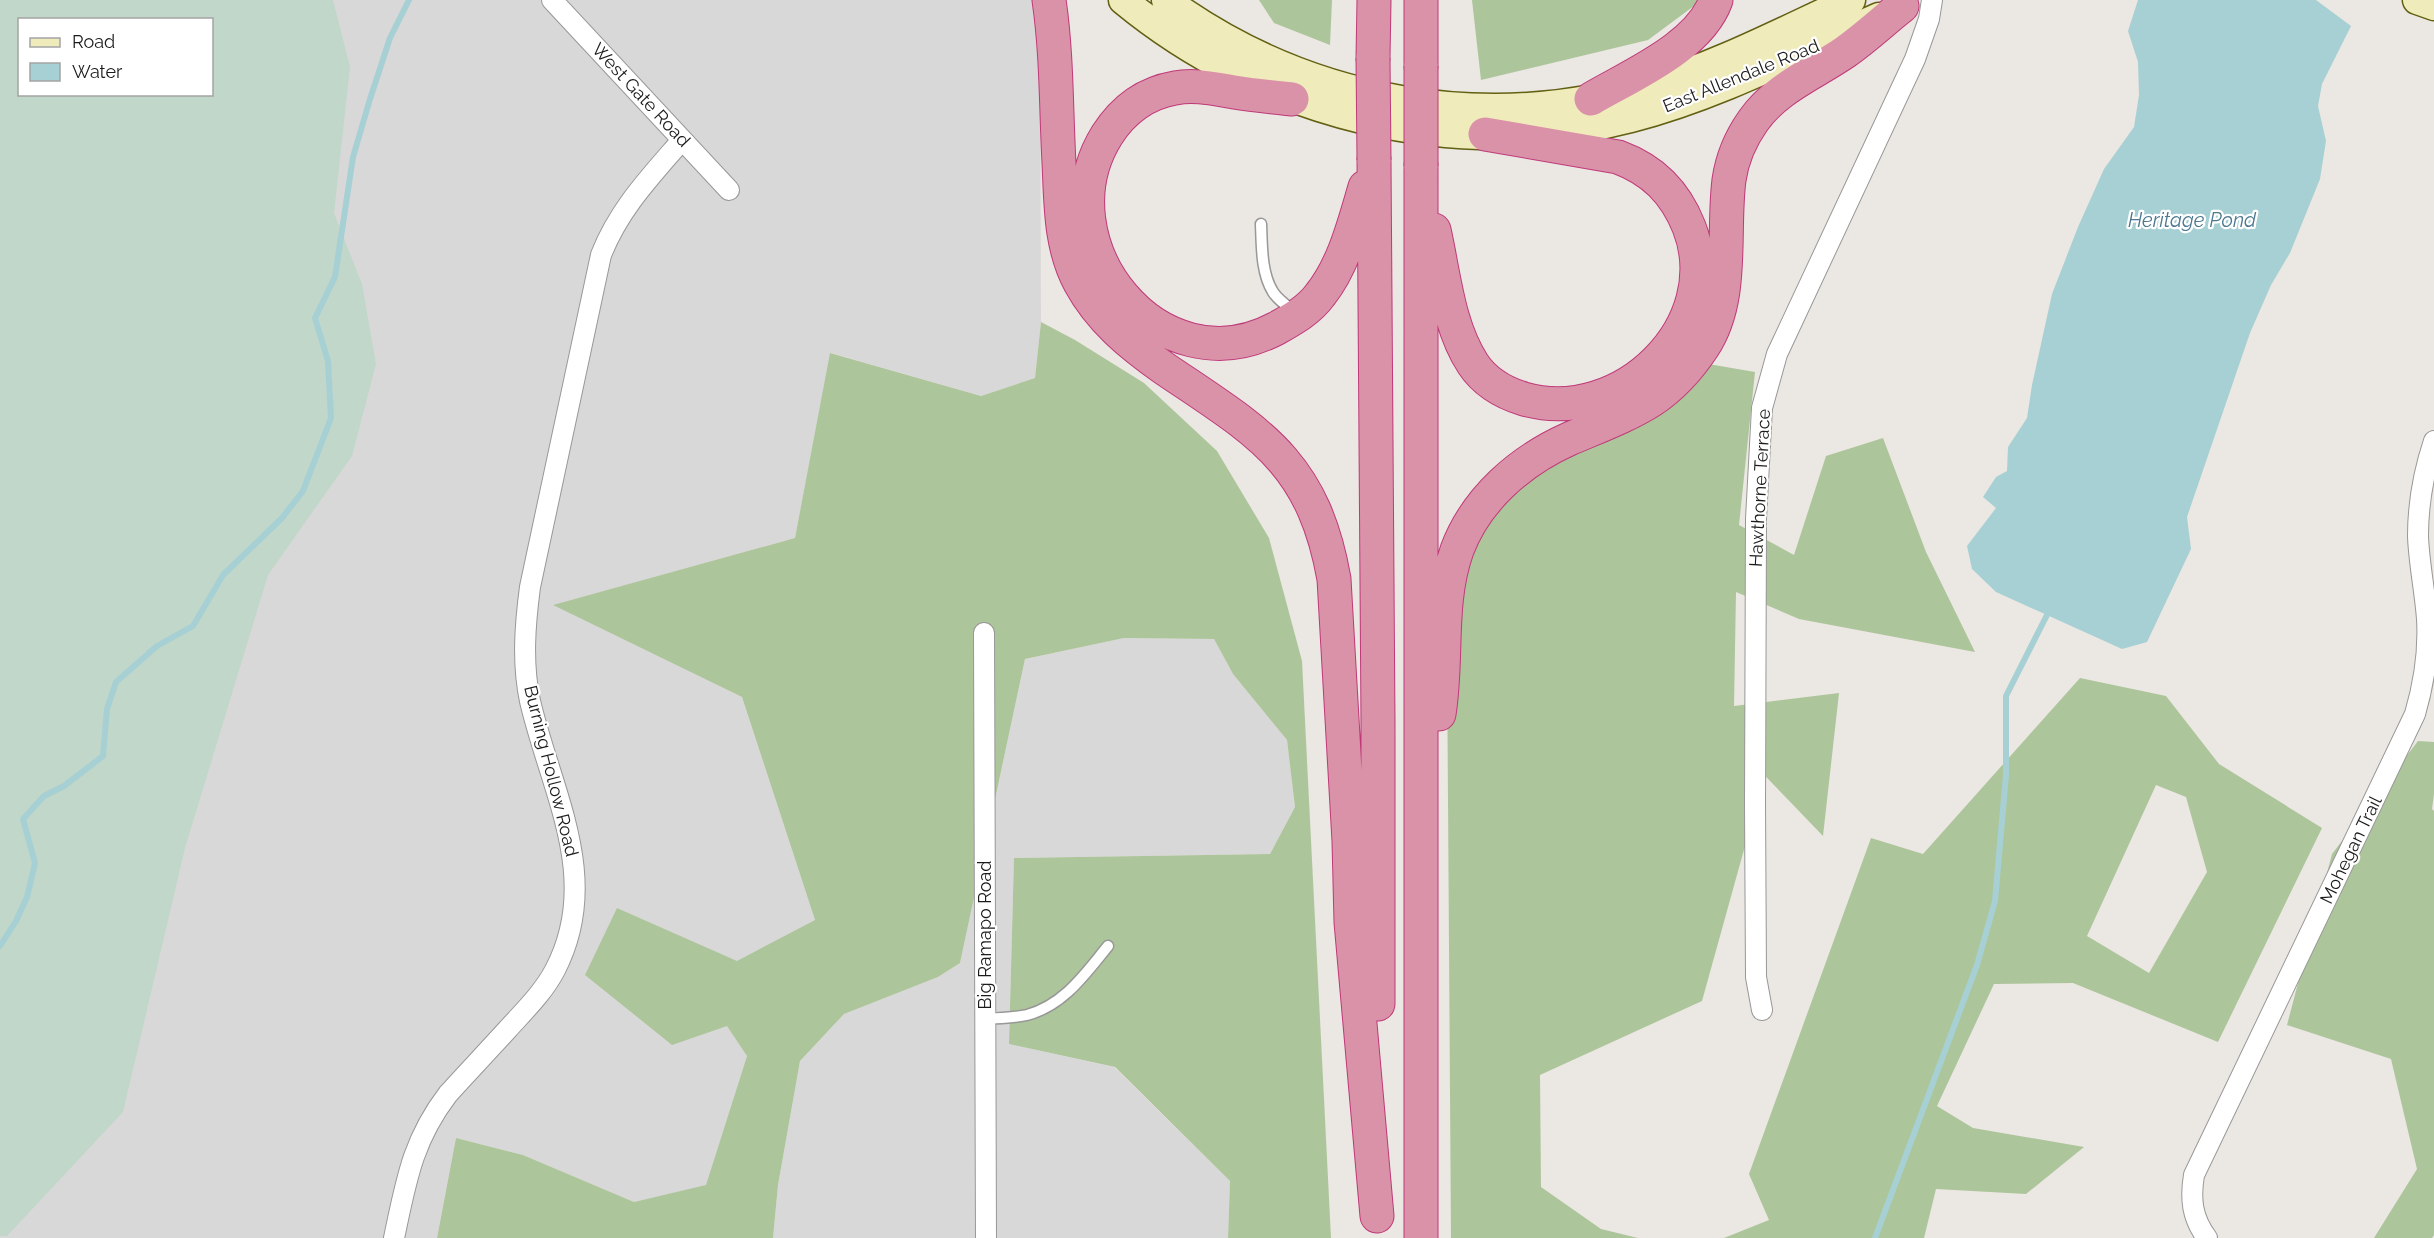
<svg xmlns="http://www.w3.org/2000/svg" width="2434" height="1238" font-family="Raleway,sans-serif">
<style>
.residential{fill:#d9d8d8;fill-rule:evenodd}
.forest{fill:#adc59b;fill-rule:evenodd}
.wetland{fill:#c0d7ca;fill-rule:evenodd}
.water{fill:#a7d0d4}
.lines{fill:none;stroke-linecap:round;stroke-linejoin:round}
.stream{stroke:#a7d0d4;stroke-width:6}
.lane-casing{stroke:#989898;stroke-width:13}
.street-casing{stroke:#989898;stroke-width:22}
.secondary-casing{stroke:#626012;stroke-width:31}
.highway-casing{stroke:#bf3979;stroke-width:35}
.lane{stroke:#fff;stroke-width:10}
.street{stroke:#fff;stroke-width:20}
.secondary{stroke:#f0ebbb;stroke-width:28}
.highway{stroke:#da92a9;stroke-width:33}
.highway-bridge-casing{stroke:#bf3979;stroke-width:35;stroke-linecap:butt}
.highway-bridge{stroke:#da92a9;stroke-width:33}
.labels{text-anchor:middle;stroke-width:4.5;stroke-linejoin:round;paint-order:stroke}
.street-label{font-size:18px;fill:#1b1b1b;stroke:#fff}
.water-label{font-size:20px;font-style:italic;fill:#4d788f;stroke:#fff}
</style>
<rect width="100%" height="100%" fill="#ebe7e2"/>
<!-- residential -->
<path class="residential" d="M0,0H1034L1040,13L1041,322L1035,378L981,396L831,353L795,538L554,605L742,697L815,920L737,962L617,908L727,1025L747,1056L706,1186L634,1202L523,1155L456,1138L437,1238H0ZM20,20H212V94H20Z
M1124,638L1214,639L1233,674L1287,740L1295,807L1270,854L1014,858L1009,1044L1114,1067L1230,1181L1228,1238H773L778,1185L800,1061L844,1014L938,977L960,963L1025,659Z"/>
<!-- forest -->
<path class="forest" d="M1259,0H1332L1330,45L1274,23Z
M1472,0H1702L1648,40L1481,80Z
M1041,322L1075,340L1144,383L1217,451L1269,538L1302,661L1331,1238H1228L1230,1181L1115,1067L1009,1044L1014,858L1270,854L1295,807L1287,740L1233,674L1214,639L1124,638L1025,659L960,963L938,977L844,1014L800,1061L778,1185L773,1238H437L456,1138L523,1155L634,1202L706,1185L747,1056L727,1026L672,1045L585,975L617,908L737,961L815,920L742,697L553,605L795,538L830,353L981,396L1035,378Z
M1691,361L1755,372L1739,525L1794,555L1826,456L1883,438L1926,552L1975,652L1799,619L1736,592L1734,706L1839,693L1823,836L1745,755V846L1702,1001L1540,1075L1541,1187L1601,1229L1638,1238H1451L1447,653L1476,503Z
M2080,678L2166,696L2219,764L2322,828L2218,1042L2073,983L1994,984L1937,1106L1973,1128L2084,1147L2026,1194L1936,1189L1924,1238H1724L1769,1220L1749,1174L1871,838L1923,854ZM2156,785L2186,797L2207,872L2149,973L2087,936Z
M2418,741L2434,742V794L2432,809L2434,811V1235L2432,1238H2374L2417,1169L2391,1059L2287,1025L2332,854Z"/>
<!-- wetland -->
<path class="wetland" d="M0,0H333L350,67L334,213L362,284L376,364L352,456L268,575L185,848L123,1112L7,1236H0ZM20,20H212V94H20Z"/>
<!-- water -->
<path class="water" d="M2138,0H2316L2351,26L2322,84L2318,106L2326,141L2320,179L2290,253L2271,285L2250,333L2187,517L2191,549L2147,642L2122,649L1996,592L1972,569L1967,546L1996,508L1983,497L1996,477L2007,471L2008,447L2027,418L2032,385L2052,294L2078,227L2104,169L2134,127L2139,95L2138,62L2128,31Z"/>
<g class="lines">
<!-- stream -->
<path class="stream" d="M0,946L16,921L27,897L35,863L23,819L44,796L64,786L103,756L107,709L116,682L157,646L193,626L223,575L282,518L303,491L331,418L328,361L315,318L335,277L353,157L370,99L390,38L409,0
M1875,1238L1977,965L1995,901L2006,775V696L2050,609"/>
<!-- lane casing -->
<g class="lane-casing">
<path id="lane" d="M1261,224C1262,246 1261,273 1273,292C1278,300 1287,306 1295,312
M985,1019C999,1018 1014,1018 1027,1015C1064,1005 1085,974 1108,946"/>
</g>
<!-- street casing -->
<g class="street-casing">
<path id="street" d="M552,0L729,190
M984,633L986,1238
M1762,1010L1756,977L1755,805L1756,519L1762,408L1777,354L1915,59L1929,19L1932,0
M394,1238C406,1182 412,1141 448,1094C467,1073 487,1052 507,1030C524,1011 543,993 555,970C603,878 551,792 530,701C522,663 525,625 530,587L601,255C619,209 650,177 682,140
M2207,1238C2192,1218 2190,1199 2194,1175L2415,714C2424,683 2429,652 2427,619C2425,591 2419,564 2418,536C2418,504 2424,471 2434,441"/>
</g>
<!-- secondary casing -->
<g class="secondary-casing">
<path id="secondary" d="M1123,0C1262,115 1455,164 1631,118C1717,96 1798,53 1879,17
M1166,0C1307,103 1486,135 1654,84C1721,64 1787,29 1851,0
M2417,0L2434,6"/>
</g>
<!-- highway casing -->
<g class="highway-casing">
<path id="highway" d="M1049,0C1057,54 1056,109 1059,163C1061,204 1060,246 1080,283C1100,320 1131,345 1165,369C1258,432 1313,460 1334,579L1349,841L1351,922L1377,1216
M1373,58L1374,0
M1421,66V0
M1292,99C1273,97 1253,95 1234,92C1215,89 1195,84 1175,88C1146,93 1123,110 1107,135C1040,242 1159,392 1277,328C1293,319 1309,310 1320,295C1344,265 1354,224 1365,187
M1591,99C1632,75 1699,47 1716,0
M1374,160L1378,723V1004
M1421,166V1238
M1434,230C1444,274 1448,326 1473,364C1485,382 1504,393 1524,399C1621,427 1727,325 1689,227C1675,192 1653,170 1618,157L1485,134
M1439,714C1448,659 1438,604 1457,550C1476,499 1520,461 1569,439C1597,427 1627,416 1652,400C1673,386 1689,368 1703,347C1735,299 1722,235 1729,180C1732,159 1741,138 1753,121C1776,88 1813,74 1845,52C1865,38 1883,21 1902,6"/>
</g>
<!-- lane -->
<use href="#lane" class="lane"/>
<!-- street -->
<use href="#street" class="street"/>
<!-- secondary -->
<use href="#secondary" class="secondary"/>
<!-- highway -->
<use href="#highway" class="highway"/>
<!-- highway-bridge casing -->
<g class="highway-bridge-casing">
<path id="highway-bridge" d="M1373,58L1374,160
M1421,166V66"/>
</g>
<!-- highway-bridge -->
<use href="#highway-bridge" class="highway-bridge"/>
</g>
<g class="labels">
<!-- street labels -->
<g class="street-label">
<text transform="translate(1741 76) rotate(-22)" y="6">East Allendale Road</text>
<text transform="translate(641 95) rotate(47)" y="6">West Gate Road</text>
<text transform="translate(1760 488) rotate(-87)" y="6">Hawthorne Terrace</text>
<text transform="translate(551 771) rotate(76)" y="6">Burning Hollow Road</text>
<text transform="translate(2351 850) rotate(-64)" y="6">Mohegan Trail</text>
<text transform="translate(985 935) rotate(-90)" y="6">Big Ramapo Road</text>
</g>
<!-- water labels -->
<g class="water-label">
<text x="2192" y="227">Heritage Pond</text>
</g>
</g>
<!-- legend -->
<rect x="18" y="18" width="195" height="78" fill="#ffffff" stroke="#a4a4a4" stroke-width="1.5"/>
<rect x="30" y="38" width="30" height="9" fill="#f0ebbb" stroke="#a4a4a4" stroke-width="1.5"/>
<text x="72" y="48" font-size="18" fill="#1b1b1b">Road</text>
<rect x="30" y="63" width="30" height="18" fill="#a7d0d4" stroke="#a4a4a4" stroke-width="1.5"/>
<text x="72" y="78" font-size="18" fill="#1b1b1b">Water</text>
</svg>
